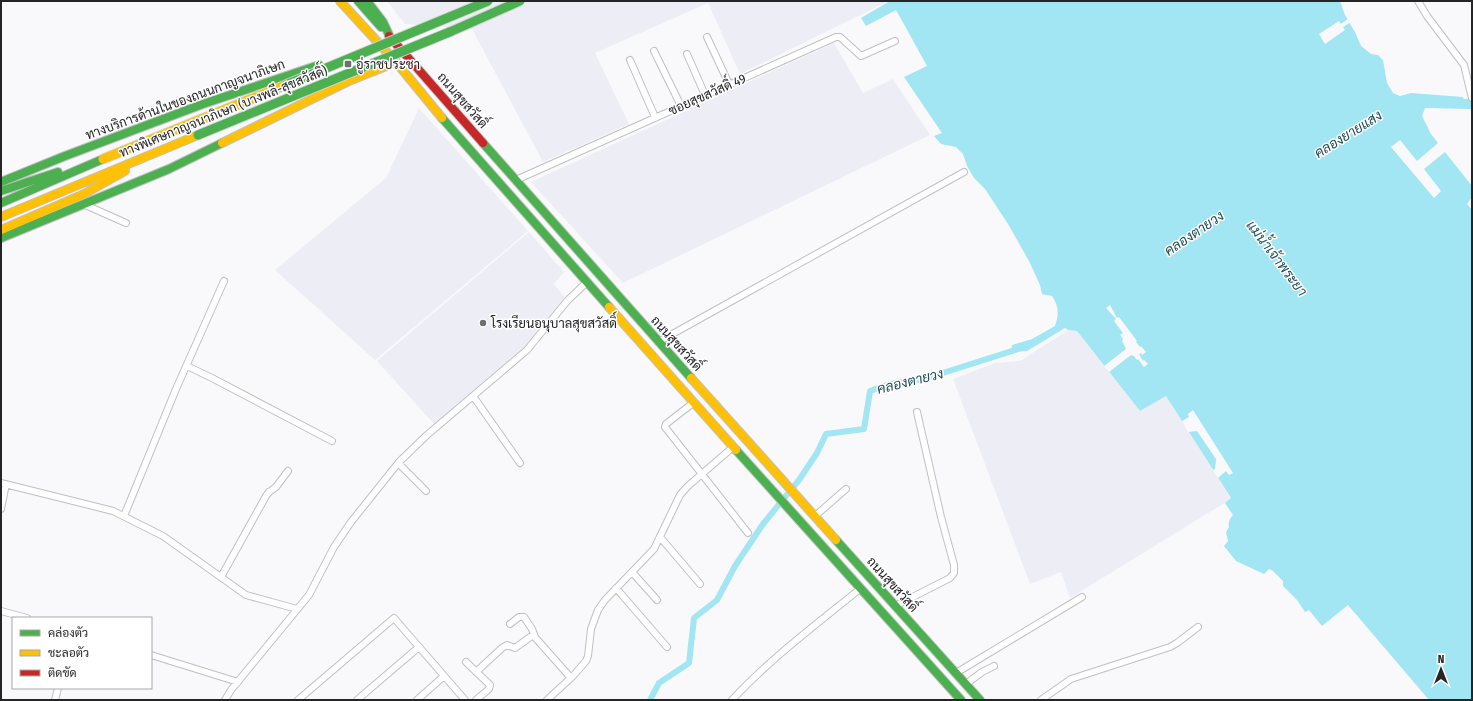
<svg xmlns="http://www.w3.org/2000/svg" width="1473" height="701" font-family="'Fira Sans Condensed',Sarabun,sans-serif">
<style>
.built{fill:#ededf6}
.water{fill:#a2e5f3}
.pier{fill:#f9f9fc}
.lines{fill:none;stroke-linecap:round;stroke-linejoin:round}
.canal{stroke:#a2e5f3;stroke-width:6}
.river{stroke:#a2e5f3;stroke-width:10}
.street-casing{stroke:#c0c0c2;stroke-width:8}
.fast-casing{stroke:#c0c0c2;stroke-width:10}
.slow-casing{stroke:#c0c0c2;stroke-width:10}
.jam-casing{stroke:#c0c0c2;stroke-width:10}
.street{stroke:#fefeff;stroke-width:6}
.fast{stroke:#4caf50;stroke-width:8}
.slow{stroke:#ffc107;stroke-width:8}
.jam{stroke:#c62828;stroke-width:8}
.fast-bridge-casing{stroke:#d5d5d7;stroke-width:11;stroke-linecap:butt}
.slow-bridge-casing{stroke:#d5d5d7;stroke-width:11;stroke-linecap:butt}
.fast-bridge{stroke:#4caf50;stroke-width:9}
.slow-bridge{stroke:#ffc107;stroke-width:9}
.poi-dot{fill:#6f6f72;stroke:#fff;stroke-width:1.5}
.labels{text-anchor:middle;stroke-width:3;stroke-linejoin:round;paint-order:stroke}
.poi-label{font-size:13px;fill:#252527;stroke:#fff;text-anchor:start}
.street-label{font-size:13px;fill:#252527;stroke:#fff}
.water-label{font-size:14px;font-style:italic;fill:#234e57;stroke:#fff}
</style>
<rect width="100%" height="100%" fill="#f9f9fc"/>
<!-- built -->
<path class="built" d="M387,1H889L740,74L708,3L595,53L629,124L543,162L472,29L405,24Z
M834,43L863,93L893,79L930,135L623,283L531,182Z
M419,108L528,231L375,360L275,270L386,178Z
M529,232L564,272L554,284L566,299L525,348L435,425L377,361Z
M1068,330L1077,331L1140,411L1166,396L1231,499L1070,598L1061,572L1030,584L953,379L995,363L1020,361Z"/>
<!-- water -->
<path class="water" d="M890,1H1340L1345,15L1355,32L1361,46L1371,54L1378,55L1383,60L1387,83L1393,93L1400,96L1411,93L1463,97L1465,104L1439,103L1425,108L1422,116L1431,134L1438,143L1417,161L1400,140L1391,147L1434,198L1441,191L1424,169L1445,152L1472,186V197L1467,204L1472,210V700H1429L1348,605L1322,626L1309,610L1305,612L1297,600L1283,586V581L1273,571L1269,569L1264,574L1236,561L1224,546L1228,541L1226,532L1229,527C1228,522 1229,520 1233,515L1225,503L1231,498L1166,396L1140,411L1077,331L1068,330L1065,328L1027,351L1011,352L1012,345L1032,339L1055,326C1059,315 1059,306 1052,296L1042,294L1040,285L1029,261L1008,224L985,189L974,178L967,166L963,154L956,147L941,144L934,136L942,133L904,77L927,66L896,10L866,26L861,18Z"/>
<!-- pier -->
<path class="pier" d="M1349,18L1351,22L1343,27L1345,30L1325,44L1319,34L1339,21L1341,24Z
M1110,305L1117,318L1119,317L1137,341L1136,342L1140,347L1141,346L1146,352L1142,355L1141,353L1139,354L1143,361L1144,360L1148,364L1144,367L1138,359L1137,360L1134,356L1131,355L1109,372L1104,366L1126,349L1122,341L1123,339L1120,335L1123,333L1114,321L1116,319L1106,308Z
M1193,410L1233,473L1229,475L1226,471L1218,478L1213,470L1215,469L1216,459L1197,431L1188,432L1182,421L1189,417L1188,414Z"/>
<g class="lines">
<!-- canal -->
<path class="canal" d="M650,700L659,683L689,663L694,618L717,600L735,566L763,524L799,480L817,453L826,434L864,429L870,391L890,384L927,378L1018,349"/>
<!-- river -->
<path class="river" d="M1426,103L1472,104"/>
<!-- street casing -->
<g class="street-casing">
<path id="street" d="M1418,1L1427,16L1464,65L1472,98
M707,37L729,84
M654,51L681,106
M687,54L705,95
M630,60L655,117
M516,180L836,37H840L861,56L895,41
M83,204L126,223
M658,342L964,172
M187,366L212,378L332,441
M473,396L520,463
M693,403L666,424L665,427L748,533
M398,463L426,491
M1,483L113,511L163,536L246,595L297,609
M1,509L6,484
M124,516L176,389L224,281
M815,516L846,489
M660,537L700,584
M632,572L657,600
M221,577L266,496L269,492L276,487L288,471
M616,588L667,647
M895,606L950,578L954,573V565L941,517L917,412
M1,611L27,618
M510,624L519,617H524L532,629L535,637
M151,655L238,682
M466,662L490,685L489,689L476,700
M476,672L502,648L507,645L515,648L533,635L571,678
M956,673L1082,597
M966,684L982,672L994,666
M55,700L58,688
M225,700L231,690L309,595L334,547L351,522L399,462L427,435L527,350L568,300L587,282
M298,700L394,618L465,700
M357,700L419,647
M417,700L444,676
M547,700L573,676L586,661L588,656L591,629L598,610L605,600L654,549L680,495L688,486L733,447
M732,700C771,658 817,624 861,588
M1041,700L1071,679L1170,647L1177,643L1198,627"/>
</g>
<!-- fast casing -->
<g class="fast-casing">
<path id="fast" d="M358,1L381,27
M367,1L383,22L390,37
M442,118L609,307
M483,143L691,378
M1,182L65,156L203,104L319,65
M1,191L58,172
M1,203L103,159
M1,238L169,169L222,143
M736,450L961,700
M836,540L980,700"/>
</g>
<!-- slow casing -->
<g class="slow-casing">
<path id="slow" d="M340,1L396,62L442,118
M222,143L351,80L396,62
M1,217L198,135
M1,230L84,194L125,171
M609,307L736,450
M691,378L836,540"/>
</g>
<!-- jam casing -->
<g class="jam-casing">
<path id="jam" d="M389,36L483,143"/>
</g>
<!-- street -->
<use href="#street" class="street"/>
<!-- fast -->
<use href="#fast" class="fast"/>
<!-- slow -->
<use href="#slow" class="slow"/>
<!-- jam -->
<use href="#jam" class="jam"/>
<!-- fast-bridge casing -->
<g class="fast-bridge-casing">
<path id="fast-bridge" d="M283,86L488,1
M198,135L452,31L520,1"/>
</g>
<!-- slow-bridge casing -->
<g class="slow-bridge-casing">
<path id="slow-bridge" d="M103,159L283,86"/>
</g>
<!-- fast-bridge -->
<use href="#fast-bridge" class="fast-bridge"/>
<!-- slow-bridge -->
<use href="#slow-bridge" class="slow-bridge"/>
</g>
<!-- markers -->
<g class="poi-dot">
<rect x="344" y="60" width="8" height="8" rx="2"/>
<circle cx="483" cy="323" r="4"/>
</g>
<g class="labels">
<!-- poi labels -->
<g class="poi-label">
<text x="356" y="69">อู่ราชประชา</text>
<text x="491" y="328">โรงเรียนอนุบาลสุขสวัสดิ์</text>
</g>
<!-- street labels -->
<g class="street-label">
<text transform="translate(707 94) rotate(-24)" y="5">ซอยสุขสวัสดิ์ 49</text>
<text transform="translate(185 99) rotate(-20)" y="5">ทางบริการด้านในของถนนกาญจนาภิเษก</text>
<text transform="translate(463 100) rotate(49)" y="5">ถนนสุขสวัสดิ์</text>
<text transform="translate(223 111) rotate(-22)" y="5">ทางพิเศษกาญจนาภิเษก (บางพลี-สุขสวัสดิ์)</text>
<text transform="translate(677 343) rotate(48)" y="5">ถนนสุขสวัสดิ์</text>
<text transform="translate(893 584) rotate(48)" y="5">ถนนสุขสวัสดิ์</text>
</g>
<!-- water labels -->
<g class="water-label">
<text transform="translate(1348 134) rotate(-32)" y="5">คลองยายแสง</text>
<text transform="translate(1194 233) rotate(-34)" y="5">คลองตายวง</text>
<text transform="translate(1277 258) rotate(53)" y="5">แม่น้ำเจ้าพระยา</text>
<text transform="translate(910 381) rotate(-14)" y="5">คลองตายวง</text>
</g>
</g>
<!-- border -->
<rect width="1473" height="701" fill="none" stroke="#252527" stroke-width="4"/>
<!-- legend -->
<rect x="12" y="617" width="140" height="72" fill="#ffffff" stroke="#a8a8a9"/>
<rect x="20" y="630" width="20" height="6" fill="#4caf50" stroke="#a8a8a9"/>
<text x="48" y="637" font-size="12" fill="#252527">คล่องตัว</text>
<rect x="20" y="650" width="20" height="6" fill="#ffc107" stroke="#a8a8a9"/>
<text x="48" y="657" font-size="12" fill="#252527">ชะลอตัว</text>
<rect x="20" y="670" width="20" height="6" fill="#c62828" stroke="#a8a8a9"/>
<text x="48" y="677" font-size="12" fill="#252527">ติดขัด</text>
<!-- north arrow -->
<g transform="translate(1441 669)" stroke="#ffffff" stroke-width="3" paint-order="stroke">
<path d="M0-3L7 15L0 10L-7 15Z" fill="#252527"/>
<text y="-6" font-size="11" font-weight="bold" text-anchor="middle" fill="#252527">N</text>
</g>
</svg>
